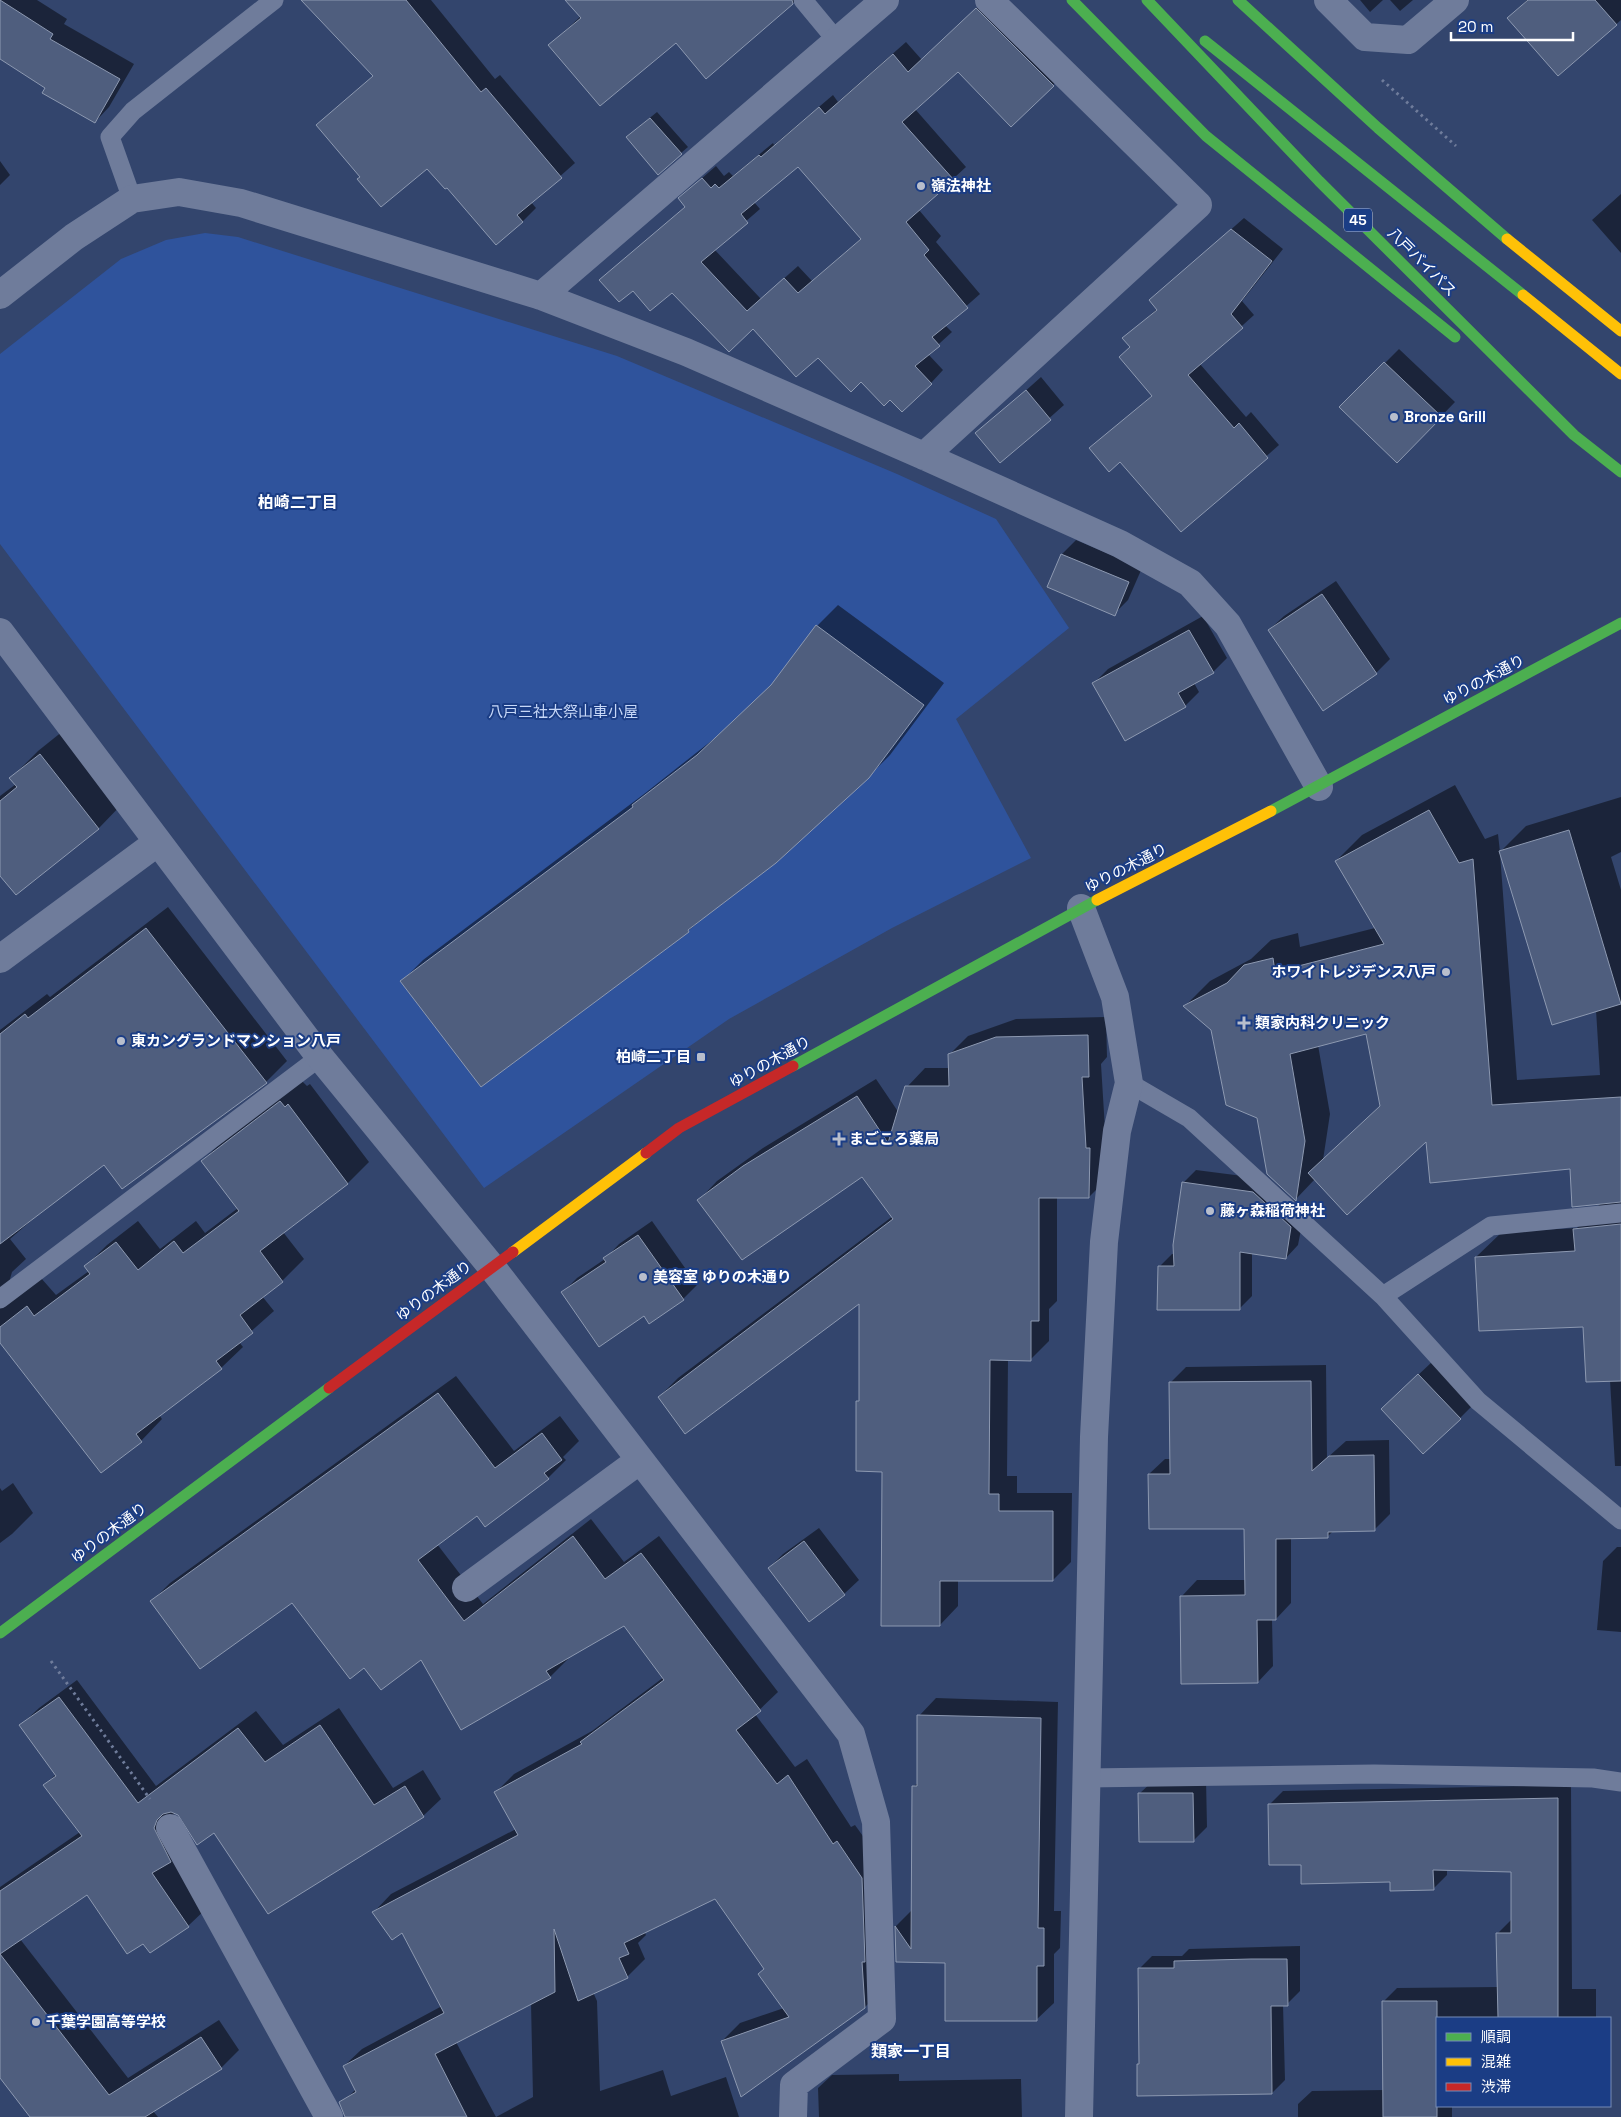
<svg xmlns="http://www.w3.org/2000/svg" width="1621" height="2117" font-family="'Space Grotesk','Noto Sans JP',sans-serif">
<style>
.green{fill:#2f539c}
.shadow{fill:#0007;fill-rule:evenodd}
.building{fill:#4f5e7e;stroke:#8d99b1;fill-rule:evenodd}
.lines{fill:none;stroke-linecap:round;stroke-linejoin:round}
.path{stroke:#6f7c9b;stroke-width:3;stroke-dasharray:2.5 4;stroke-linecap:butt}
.lane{stroke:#6f7c9b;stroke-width:19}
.street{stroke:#6f7c9b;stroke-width:28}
.fast{stroke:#4caf50;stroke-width:11}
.slow{stroke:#ffc107;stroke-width:11}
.jam{stroke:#c62828;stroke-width:11}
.poi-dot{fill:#b8becc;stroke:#1b3d85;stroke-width:2}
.labels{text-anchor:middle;stroke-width:4;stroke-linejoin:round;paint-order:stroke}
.shield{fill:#1b3d85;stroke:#bbc5da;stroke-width:1}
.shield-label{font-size:14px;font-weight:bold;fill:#fff}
.poi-label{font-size:15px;font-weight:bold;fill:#fff;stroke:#1b3d85;text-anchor:start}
.street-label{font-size:15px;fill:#fff;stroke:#1b3d85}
.park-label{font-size:15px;fill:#c7d8f8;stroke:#1b3d85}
.neighbourhood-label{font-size:16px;font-weight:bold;fill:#fff;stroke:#1b3d85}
</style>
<rect width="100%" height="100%" fill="#33456d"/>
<!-- green -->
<path class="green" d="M205,233L238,237L617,356L897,474L996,519L1069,628L956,719L1031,858L892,928L729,1019L484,1188L0,544V354L121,259L166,240Z"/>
<!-- shadow -->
<path class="shadow" d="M0,0H37L67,19L64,24L134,64L109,107L95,122L0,57Z
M329,0H431L495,79L500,75L575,163L531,202L536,208L522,222L427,167L362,176L318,125L374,75Z
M567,0H796L792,4L676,42L550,45L581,16Z
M985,0L1066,72L1053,85L958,70L915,109L966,167L919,210L941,236L936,242L980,294L945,325L952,332L928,354L943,370L931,383L890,398L818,356L672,292L633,290L601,280L686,206L693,186L716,166L724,176L729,172L733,176L773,143L774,145L833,95L838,102L906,42L922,60ZM798,166L862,238L812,281L798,266L761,299L714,249L760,209L754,202Z
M1360,0H1383L1370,12Z
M1390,0H1413L1400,11Z
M1527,0H1621V20L1559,75L1509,18Z
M657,112L688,147L681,153L635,130Z
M0,161L10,175L0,185Z
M1621,194V253L1592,220Z
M1244,218L1283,249L1242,301L1254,315L1200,364L1246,417L1251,412L1279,445L1181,531L1120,460L1091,449L1153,395L1131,347L1124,339L1158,308L1151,300Z
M1399,349L1455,402L1397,462L1341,407Z
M1041,377L1064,405L1001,461L977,434Z
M1076,540L1142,568L1128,600L1114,614L1048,587L1062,554Z
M1336,581L1390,659L1376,673L1269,630L1284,616Z
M838,605L944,683L890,755L868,777L688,931L402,981L423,960L644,794L720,734L775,682L817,626Z
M1203,616L1227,658L1213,672L1194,683L1199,692L1185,706L1094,683L1108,669Z
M68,727L126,800L99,828L16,893L0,874V796L16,784L11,778L38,751Z
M1455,785L1485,839L1498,834L1500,852L1526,826L1621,797V852L1611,857L1621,890V1466H1615L1610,1380L1584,1325L1476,1257L1502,1232L1577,1228L1602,1202L1571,1168L1427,1139L1315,1179L1296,1199L1258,1118L1212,1029L1185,1006L1210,981L1251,959L1271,940L1298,933L1300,947L1375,928L1336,861L1362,835ZM1500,854L1596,1010L1600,1075L1517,1080ZM1367,1033L1381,1105L1323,1160L1330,1114L1318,1045Z
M168,907L287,1061L266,1082L104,1163L48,1206L10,1239L26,1259L12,1272L10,1279L13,1285L41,1278L56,1295L89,1271L86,1266L107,1245L138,1221L160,1249L196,1221L205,1233L238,1208L202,1161L224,1140L302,1081L307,1086L310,1084L369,1162L348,1183L283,1232L304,1259L282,1281L262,1296L274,1311L239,1342L243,1347L221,1368L159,1415L162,1419L141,1441L0,1341V1030L47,994L50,997Z
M1106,1017L1107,1057L1101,1064L1108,1178L1089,1197H1057V1301L1049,1309V1341L1030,1360L1008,1359L1007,1476H1017V1493H1072L1071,1562L1053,1580H958V1606L940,1625L857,1402L861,1398V1301L659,1397L678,1378L893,1216L863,1175L699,1200L717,1181L763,1148L876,1079L899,1113L907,1087L925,1068H950V1054L968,1036L1016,1019Z
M1196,1170L1266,1179L1304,1214L1298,1245L1286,1258L1252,1253V1296L1239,1309L1159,1267L1172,1254H1175L1183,1183Z
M652,1221L697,1285L683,1299L644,1314L563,1292L577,1278L605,1259L619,1244Z
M1433,1361L1474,1404L1460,1418L1382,1409Z
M1326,1365L1327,1458L1346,1441L1389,1440L1390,1514L1374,1530H1334L1327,1537H1291V1603L1276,1619H1272L1273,1666L1258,1682L1182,1596L1197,1580H1246L1245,1527L1149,1474L1165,1459H1171V1382L1186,1367Z
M456,1376L514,1451L560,1416L579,1441L563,1457L566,1460L548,1478L485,1525L477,1514L437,1544L483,1604L591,1519L624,1562L659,1536L778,1692L755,1714L795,1767L807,1759L851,1827L855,1825L880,1860L883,1989L865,2007L722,2041L740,2023L784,2008L765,1968L715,1897L644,1931L646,1935L638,1943L645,1959L627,1977L593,1992L597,2001L600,2091L663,2070L671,2096L726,2077L739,2117H354L345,2100L356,2089L344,2066L362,2049L442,2006L402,1931L374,1912L391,1894L516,1829L496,1792L514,1774L592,1731L664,1677L624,1624L567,1657L568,1659L550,1677L461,1728L421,1658L364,1666L293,1601H152L170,1583ZM531,2003L533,2097L496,2117L456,2042Z
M13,1483L33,1513L12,1534L0,1543V1488L2,1491Z
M819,1528L859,1580L844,1594L809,1621L769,1568L783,1554Z
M1617,1547H1621V1632L1597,1630L1603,1561Z
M77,1680L156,1786L256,1711L283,1745L339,1708L393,1788L423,1770L441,1799L423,1816L215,1832L173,1812L188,1843L206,1909L188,1926L144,1942L87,1893L20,1939L128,2078L219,2020L239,2050L221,2068L153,2111L158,2117H32L0,2076V1887L80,1832L45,1785L56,1774L21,1725L39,1708Z
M936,1698L1058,1702L1054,1911H1061L1060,1948L1054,1954V2003L1036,2020L947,1962L897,1961L896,1926L912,1910L913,1787L919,1782V1716Z
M1206,1779L1207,1827L1193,1841L1139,1794L1154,1780Z
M1571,1785L1572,1989H1596V2018H1437V2106H1452V2117H1298V2104L1312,2091L1384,2090L1383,2002L1397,1988L1498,1987L1497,1934L1511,1920L1512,1871L1447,1870V1875L1433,1889L1302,1863L1269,1805L1283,1791Z
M1300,1946V1991L1287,2004H1283L1285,2080L1272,2093L1138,2064L1141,2062L1139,1969L1152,1956H1182L1189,1949Z
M899,2074V2081L1021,2079L1022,2117H819L818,2088L832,2075Z"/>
<!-- building -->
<path class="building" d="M0,0L53,34L50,39L120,79L95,123L42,93L45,88L0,59Z
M301,0H406L481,92L486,88L562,178L517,215L523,222L496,245L447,188L445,189L427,169L381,207L357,179L360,177L316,125L373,76Z
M565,0H792L793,4L706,79L676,43L600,106L548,45L581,18Z
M1528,0H1595L1617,25L1558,76L1507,18Z
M976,8L1054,86L1011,127L958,72L902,122L954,180L906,222L929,250L924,255L968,308L932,337L940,346L915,366L932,384L902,412L890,400L884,406L861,382L851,392L818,358L796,377L753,329L729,352L672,293L650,311L633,291L619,302L599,280L685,207L678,198L702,178L711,188L715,184L719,188L759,155L761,157L819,107L825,114L893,54L908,72ZM798,167L861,239L798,293L784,278L747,311L701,262L748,223L741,214Z
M650,118L682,154L658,175L626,137Z
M1231,229L1272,261L1231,314L1243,328L1188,375L1234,428L1239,423L1268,458L1181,532L1120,462L1109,472L1089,448L1152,396L1119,357L1130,347L1122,338L1157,310L1149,300Z
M1384,362L1442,417L1397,463L1339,407Z
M1026,390L1051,420L1000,463L975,433Z
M1061,554L1129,582L1115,616L1047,587Z
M1322,594L1377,674L1323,711L1268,630Z
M816,625L924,705L869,778L776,863L688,930L689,932L481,1087L400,981L633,807L632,805L697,755L771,685Z
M1189,630L1214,673L1178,693L1186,707L1125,741L1092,683Z
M40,754L99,829L16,895L0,876V801L17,787L9,778Z
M1429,810L1459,863L1473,859L1492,1105L1621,1097V1202L1572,1207L1570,1169L1430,1183L1426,1142L1347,1215L1308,1173L1380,1106L1366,1034L1290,1054L1305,1141L1296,1201L1267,1174L1257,1118L1226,1105L1211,1030L1183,1006L1227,983L1244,965L1273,958L1275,972L1384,944L1335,861Z
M1569,830L1621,1004L1552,1025L1499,851Z
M146,928L267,1083L122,1189L104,1165L0,1244V1034L25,1014L28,1018Z
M1088,1035L1089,1077H1082L1086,1148H1090L1089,1198H1039V1321H1031V1361L990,1360L989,1494H999V1511H1053V1581H940V1626H881L882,1472L856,1471V1401H859V1304L685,1434L658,1397L893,1219L862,1177L742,1260L697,1200L743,1166L857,1096L888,1143L905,1086H949L948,1054L996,1037Z
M280,1101L285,1107L288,1104L348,1184L260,1251L283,1282L240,1315L253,1333L216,1361L222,1369L136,1434L142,1442L101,1473L0,1343V1327L27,1306L34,1316L90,1274L84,1266L116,1242L138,1270L174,1241L183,1253L239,1211L201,1161Z
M1182,1182L1253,1192L1291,1227L1286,1259L1240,1252V1310H1157L1158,1266H1174L1173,1245Z
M1621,1224V1381L1586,1382L1583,1327L1479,1331L1475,1257L1575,1251L1573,1229Z
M638,1235L684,1300L649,1324L644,1316L599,1347L561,1292L606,1262L603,1258Z
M1418,1374L1461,1419L1423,1454L1381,1409Z
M1311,1381L1312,1471L1329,1456L1374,1455L1375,1531L1328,1532V1538L1276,1539V1620H1257L1258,1683L1181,1684L1180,1596L1245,1595L1244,1529H1149L1148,1474H1170L1169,1382Z
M438,1393L495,1468L542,1433L562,1460L544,1473L549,1479L485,1527L477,1516L418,1560L464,1621L573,1536L605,1579L641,1553L761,1711L736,1730L777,1784L788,1775L833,1844L837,1841L862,1878L865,1962H862L865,2008L741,2097L721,2041L789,2017L758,1974L764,1969L715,1899L624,1943L629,1954L619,1958L628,1978L578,2001L554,1929L555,1992L435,2054L467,2117H345L339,2102L356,2092L343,2066L444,2013L402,1933L392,1940L372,1912L518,1835L494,1792L582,1744L580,1742L664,1680L624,1626L546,1671L551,1678L461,1730L421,1660L381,1690L364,1668L350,1679L292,1603L200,1669L150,1601Z
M804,1541L845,1595L809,1622L768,1568Z
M59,1697L138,1803L238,1728L265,1762L320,1725L374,1805L405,1786L424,1817L268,1914L214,1833L197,1845L178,1815L171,1812L163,1814L157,1820L154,1828L171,1862L152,1873L189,1927L150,1953L143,1944L127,1954L87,1895L0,1954V1891L82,1836L43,1785L56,1776L19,1725Z
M917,1715L1041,1718L1038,1928H1044V1966H1037V2021H945V1963L896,1962L895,1926L911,1949L912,1786H917Z
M1138,1793H1193L1194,1842H1139Z
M1558,1798V2018H1498L1496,1933H1511V1872L1433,1870L1434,1890L1390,1891V1882L1301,1884V1865H1269L1268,1804Z
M0,1954L109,2095L201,2037L222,2069L145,2117H30L0,2078Z
M1251,1959H1287L1288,2006H1271L1272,2094L1137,2096V2064H1139L1138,1968H1174V1961Z
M1382,2001H1437V2117H1383Z"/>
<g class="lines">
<!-- path -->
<path class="path" d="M1382,80L1456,146
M51,1661L150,1799"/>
<!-- lane -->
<path class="lane" d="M803,0L837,41
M132,199L110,137L133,111L274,0
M1129,1083L1189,1118L1383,1296L1478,1401L1621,1520
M1383,1296L1491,1226L1621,1213
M0,1299L320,1057
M1086,1778L1374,1774L1593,1778L1621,1782"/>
<!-- street -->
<path class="street" d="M1328,0L1365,37L1408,40L1455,0
M0,295L74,237L132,199L179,192L241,203L541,296L686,352L924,456L1120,544L1190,583L1228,625L1319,787
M541,296L885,0
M924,456L1198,205L989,0
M0,632L320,1057L491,1266L851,1734L876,1822L882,2019L794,2085L793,2117
M0,959L158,842
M466,1588L640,1460
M170,1828L329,2117
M1079,2117L1094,1437L1104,1242L1117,1131L1129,1083L1115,997L1081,908"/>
<!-- fast -->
<path class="fast" d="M1072,0L1206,136L1455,337
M1147,0L1319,181L1574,435L1621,472
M1238,0L1378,128L1507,239
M1205,41L1523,295
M1271,811L1621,623
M793,1066L1097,900
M0,1633L329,1388"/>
<!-- slow -->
<path class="slow" d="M1507,239L1621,331
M1523,295L1621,374
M1097,900L1271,811
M513,1252L646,1153"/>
<!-- jam -->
<path class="jam" d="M646,1153L679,1128L793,1066
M329,1388L513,1252"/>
</g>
<!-- markers -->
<g class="poi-dot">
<circle cx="921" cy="186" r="5"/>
<circle cx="1394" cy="417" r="5"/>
<circle cx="1446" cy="972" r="5"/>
<path d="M1241.5 1015.5h5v5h5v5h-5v5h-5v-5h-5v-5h5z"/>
<circle cx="121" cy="1041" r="5"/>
<rect x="696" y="1052" width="10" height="10" rx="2.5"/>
<path d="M836.5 1131.5h5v5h5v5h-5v5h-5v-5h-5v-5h5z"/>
<circle cx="1210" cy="1211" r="5"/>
<circle cx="643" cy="1277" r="5"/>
<circle cx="36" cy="2022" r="5"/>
</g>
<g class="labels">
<!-- shield labels -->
<rect class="shield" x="1344" y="208.5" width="28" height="23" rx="4"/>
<g class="shield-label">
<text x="1358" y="225">45</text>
</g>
<!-- poi labels -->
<g class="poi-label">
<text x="931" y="191">嶺法神社</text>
<text x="1404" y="422">Bronze Grill</text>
<text x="1436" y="977" text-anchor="end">ホワイトレジデンス八戸</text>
<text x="1255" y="1028">類家内科クリニック</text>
<text x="131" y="1046">東カングランドマンション八戸</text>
<text x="691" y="1062" text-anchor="end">柏崎二丁目</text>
<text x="849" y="1144">まごころ薬局</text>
<text x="1220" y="1216">藤ヶ森稲荷神社</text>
<text x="653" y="1282">美容室 ゆりの木通り</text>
<text x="46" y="2027">千葉学園高等学校</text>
</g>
<!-- street labels -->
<g class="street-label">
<text transform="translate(1422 262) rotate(45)" y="5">八戸バイパス</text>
<text transform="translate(1484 680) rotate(-28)" y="5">ゆりの木通り</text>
<text transform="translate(1126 868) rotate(-27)" y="5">ゆりの木通り</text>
<text transform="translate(770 1062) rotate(-29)" y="5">ゆりの木通り</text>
<text transform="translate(434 1291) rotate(-37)" y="5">ゆりの木通り</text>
<text transform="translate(109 1533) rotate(-37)" y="5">ゆりの木通り</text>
</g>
<!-- park labels -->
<g class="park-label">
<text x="563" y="717">八戸三社大祭山車小屋</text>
</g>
<!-- neighbourhood labels -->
<g class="neighbourhood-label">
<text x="298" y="508">柏崎二丁目</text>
<text x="911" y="2057">類家一丁目</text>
</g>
</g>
<!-- legend -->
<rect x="1436" y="2017" width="175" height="90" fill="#1b3d85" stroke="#768bb6"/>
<rect x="1446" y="2033" width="25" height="8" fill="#4caf50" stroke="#768bb6"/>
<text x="1481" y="2042" font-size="15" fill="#ffffff">順調</text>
<rect x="1446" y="2058" width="25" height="8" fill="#ffc107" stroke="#768bb6"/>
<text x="1481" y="2067" font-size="15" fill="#ffffff">混雑</text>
<rect x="1446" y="2083" width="25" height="8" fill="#c62828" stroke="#768bb6"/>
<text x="1481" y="2092" font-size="15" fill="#ffffff">渋滞</text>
<!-- scale -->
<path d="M1451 32v8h122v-8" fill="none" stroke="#ffffff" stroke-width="2.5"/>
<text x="1458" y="32" font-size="15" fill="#ffffff" stroke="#1b3d85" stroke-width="4" paint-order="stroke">20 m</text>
</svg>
